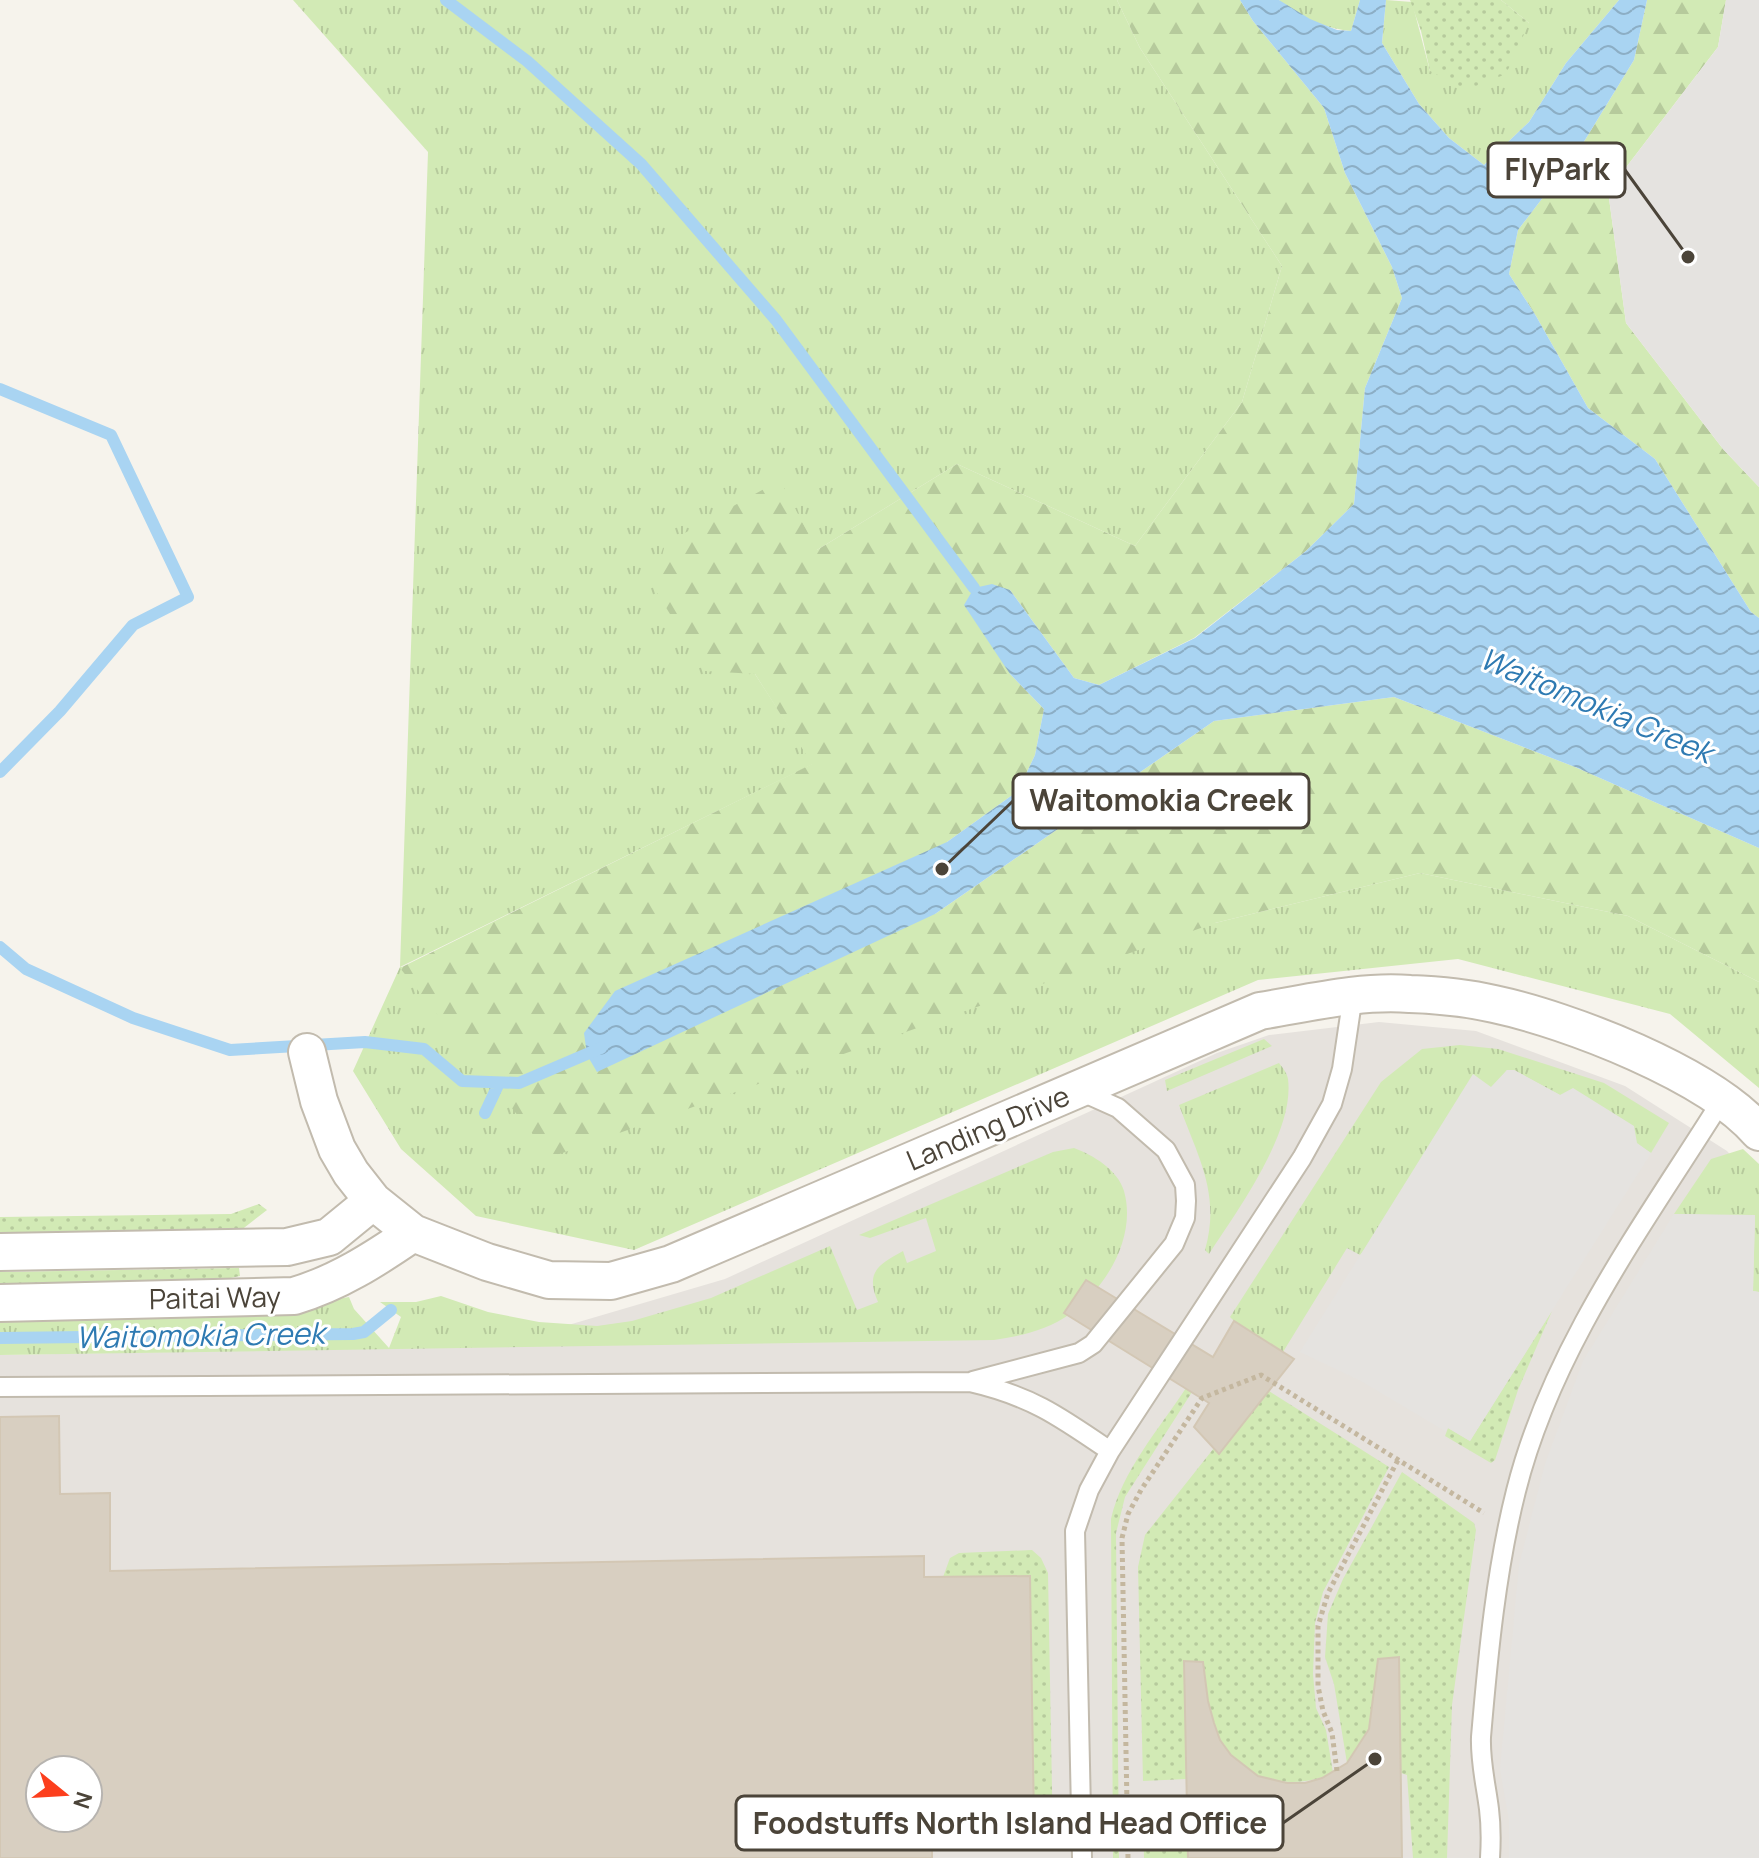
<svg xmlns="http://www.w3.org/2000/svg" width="1759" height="1858" font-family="Manrope,sans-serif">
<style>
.industrial{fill:#e6e2dd;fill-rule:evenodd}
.grass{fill:url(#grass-tufts)}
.forest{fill:url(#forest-firs)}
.park{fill:url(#park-dots)}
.parking{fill:#e5e3e0}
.water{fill:url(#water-waves)}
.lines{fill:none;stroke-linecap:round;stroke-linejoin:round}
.stream{stroke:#a9d4f2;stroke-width:12}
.building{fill:#d8cfc1;stroke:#d3c7b4;stroke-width:2;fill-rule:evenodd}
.service-casing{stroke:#c2bbae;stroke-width:22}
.minor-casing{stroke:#c2bbae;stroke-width:40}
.path{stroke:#c4b79f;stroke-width:5;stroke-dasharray:4 4;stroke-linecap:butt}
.service{stroke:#fff;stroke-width:18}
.minor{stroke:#fff;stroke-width:36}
.labels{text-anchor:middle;stroke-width:6;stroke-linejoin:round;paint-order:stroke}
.street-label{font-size:28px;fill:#4b4439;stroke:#fff}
.water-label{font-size:30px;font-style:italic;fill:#2e7ab2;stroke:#fff}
.leader{fill:none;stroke:#4b4439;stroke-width:3}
.callout-dot{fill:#4b4439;stroke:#fff;stroke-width:3}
.callout{fill:#fff;stroke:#4b4439;stroke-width:3}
.callout-label{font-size:30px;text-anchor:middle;font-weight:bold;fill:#4b4439}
</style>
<defs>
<pattern id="grass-tufts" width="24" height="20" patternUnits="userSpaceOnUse" patternTransform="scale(2)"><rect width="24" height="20" fill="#d2eab5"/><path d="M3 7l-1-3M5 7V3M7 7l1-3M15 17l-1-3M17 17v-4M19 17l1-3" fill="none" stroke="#b6ca9c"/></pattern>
<pattern id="forest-firs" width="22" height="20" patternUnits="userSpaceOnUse" patternTransform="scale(2)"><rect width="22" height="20" fill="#d2eab5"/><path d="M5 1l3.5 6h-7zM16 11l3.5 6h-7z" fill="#b6ca9c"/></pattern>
<pattern id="park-dots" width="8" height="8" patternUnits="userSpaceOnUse" patternTransform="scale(2)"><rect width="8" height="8" fill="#d2eab5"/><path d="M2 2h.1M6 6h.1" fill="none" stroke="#b6ca9c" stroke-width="1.8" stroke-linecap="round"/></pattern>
<pattern id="water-waves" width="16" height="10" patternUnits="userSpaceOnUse" patternTransform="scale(2)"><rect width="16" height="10" fill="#a9d4f2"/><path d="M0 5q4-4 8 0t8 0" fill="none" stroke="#8caec5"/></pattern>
</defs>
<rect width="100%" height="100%" fill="#f6f3ec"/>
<!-- industrial -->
<path class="industrial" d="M1379,1022L1476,1031L1625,1086L1727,1151L1759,1187V1858H0V1355L459,1347L565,1326L725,1279L1217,1053L1269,1035ZM40,1770H88V1818H40Z"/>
<!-- grass -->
<path class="grass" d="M293,0H1117L1140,48L1282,266L1242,402L1135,546L957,464L817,550L755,674L813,764L400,967L1215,923L1420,873L1628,916L1759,982V1088L1670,1014L1458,959L1258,980L634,1250L476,1216L401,1149L353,1071L400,967L428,152Z
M1279,0H1360L1351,31C1328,29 1295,17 1279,0Z
M1386,0L1412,2L1430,71L1529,23L1501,0H1619L1566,63L1529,122L1484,165L1449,138L1419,104L1382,43Z
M1264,1039L1272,1046L1167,1091L1165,1080Z
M1460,1045L1498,1049L1604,1083L1669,1123L1651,1153L1560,1095L1514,1070H1507L1360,1255L1347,1248L1283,1352L1234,1321L1230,1317L1381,1082L1422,1049Z
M1279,1063C1283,1068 1287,1073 1288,1079C1295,1132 1237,1211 1209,1254L1205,1250C1221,1194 1198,1157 1179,1105Z
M1074,1148C1093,1155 1118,1170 1124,1191C1137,1237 1106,1288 1070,1314C1048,1330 1021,1336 994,1340L0,1355V1314L280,1309L349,1297L354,1309L389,1348L401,1317L380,1302H416L441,1296L488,1312L539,1322L597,1326L632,1321L711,1298L830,1246L857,1310L878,1302C865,1272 878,1265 903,1251L907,1263L936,1251L926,1218L870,1238L859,1235L1053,1152Z
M1743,1149L1759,1164V1292L1753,1291L1755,1216L1674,1214L1711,1159Z"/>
<!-- forest -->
<path class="forest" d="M1117,0H1240L1253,21L1324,108L1345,173L1392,267L1402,298L1365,388L1354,504L1306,551L1194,638L1099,685L1074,678L1010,590V674L1044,709L1035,755L1018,791L947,842L935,914L1214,721L1394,697L1575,767L1759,848V982L1628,916L1420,873L1215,923L551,1157L400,968L812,764L755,674L705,671L654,588L665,544L780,480L817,550L957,464L1135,546L1242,402L1282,266L1140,48Z
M1647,0H1726L1718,47L1608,191L1626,323L1723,449L1759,487V618L1751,612L1655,459L1588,408L1536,316L1509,274L1518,230L1577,153L1634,60Z"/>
<!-- park -->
<path class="park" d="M1410,0H1501L1529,23L1506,74L1466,90L1430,71L1421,31Z
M259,1204L267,1210L240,1231L0,1243V1217L231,1214Z
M239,1268L240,1276L207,1283L0,1286V1272Z
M1552,1311L1518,1390L1495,1460L1491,1463L1445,1436L1448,1428L1470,1441Z
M1186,1388L1192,1392L1125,1497L1116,1533L1119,1858H1113L1111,1519C1122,1471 1159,1429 1186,1388Z
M1269,1391L1389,1467L1323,1592L1315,1623L1313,1674L1316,1708L1326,1730L1333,1773C1293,1791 1243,1783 1220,1740C1208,1717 1206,1688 1203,1662L1185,1661L1186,1779L1143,1781L1138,1567L1145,1535L1214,1448L1219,1453Z
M1402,1472L1474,1523L1476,1530L1452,1705L1447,1858H1413L1407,1775L1401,1773L1399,1657L1378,1659L1369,1729L1347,1763L1334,1684L1325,1657L1328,1614L1343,1579Z
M1032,1550L1041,1558L1048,1573L1053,1843H1033L1030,1576L943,1577L950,1558L959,1553Z
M1187,1816L1188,1858H1144L1143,1819Z"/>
<!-- parking -->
<path class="parking" d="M1726,0H1759V487L1723,449L1626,323L1608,191L1718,47Z
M1507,1070H1514L1560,1095L1573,1088L1634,1126L1637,1143L1651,1153L1470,1441L1448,1428L1445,1431L1361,1381L1300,1352L1473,1074L1491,1087Z
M1674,1214L1755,1215L1753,1291L1759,1292V1858H1509V1821L1500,1769L1519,1565L1545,1464L1583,1361Z"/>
<!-- water -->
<path class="water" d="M1240,0H1279L1310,19L1337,30L1351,31L1360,0H1386L1382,43L1419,104L1449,138L1484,165L1529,122L1566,63L1619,0H1647L1634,60L1577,153L1518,230L1509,274L1536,316L1588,408L1655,459L1751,612L1759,618V848L1575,767L1394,697L1214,721L935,914L597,1072L587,1055L584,1033L615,991L947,842L1018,791L1035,755L1044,709L1010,674L964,605L974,588L992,584L1010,590L1074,678L1099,685L1195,638L1306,551L1354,504L1365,388L1402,298L1392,267L1345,173L1324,108L1253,21Z"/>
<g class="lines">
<!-- stream -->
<path class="stream" d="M446,0L527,61L641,164L776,320L974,588
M0,389L111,435L188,597L133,625L60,711L0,772
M0,947L26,969L133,1018L230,1050L365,1042L424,1049L462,1081L519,1083L601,1048
M485,1113L499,1083
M0,1338L353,1334L364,1332L391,1310"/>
</g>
<!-- building -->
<path class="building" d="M1086,1280L1213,1357L1234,1321L1294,1359L1219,1454L1194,1427L1209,1403L1064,1313Z
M59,1416L60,1494L110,1493V1571L924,1556V1577L1030,1576L1034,1822L932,1824V1858H0V1417ZM40,1770H88V1818H40Z
M1399,1657L1402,1858H1188L1184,1661L1203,1662L1208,1701L1214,1723L1220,1740L1231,1755L1258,1776L1287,1783H1305L1322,1778L1347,1763L1369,1729L1378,1659Z"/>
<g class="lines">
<!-- service casing -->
<g class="service-casing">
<path id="service" d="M973,1381L1079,1353L1093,1344L1174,1244L1185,1218L1186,1201L1185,1185L1166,1150L1118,1108L1080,1091
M0,1387L970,1382C1031,1396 1059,1416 1110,1451
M1082,1858L1075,1531L1089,1490L1110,1451L1302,1158L1332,1104L1342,1069L1353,995
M1490,1858C1491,1842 1491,1825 1489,1809C1486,1785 1480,1762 1481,1737C1488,1655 1496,1570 1516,1491C1552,1347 1645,1223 1722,1100"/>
</g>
<!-- minor casing -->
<g class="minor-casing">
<path id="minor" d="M307,1052L319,1101L337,1149L351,1173L373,1201L413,1233L487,1262L549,1280L611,1281L671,1264L1260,1011C1309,1003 1360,990 1410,994C1437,995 1468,998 1494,1004C1569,1020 1709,1074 1759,1132
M0,1252L287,1247L329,1237L373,1201
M0,1303L294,1296C338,1283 375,1259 413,1233"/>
</g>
<!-- path -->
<path class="path" d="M1337,1771L1332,1733L1323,1711L1318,1686V1626L1328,1593L1398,1460
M1127,1803L1187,1800
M1128,1858L1122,1538L1128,1514L1141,1490L1202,1398L1261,1375L1484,1513"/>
<!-- service -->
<use href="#service" class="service"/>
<!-- minor -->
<use href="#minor" class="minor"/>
</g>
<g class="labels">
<!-- street labels -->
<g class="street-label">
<text transform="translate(988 1128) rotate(-23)" y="10">Landing Drive</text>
<text transform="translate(215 1298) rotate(-1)" y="10">Paitai Way</text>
</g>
<!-- water labels -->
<g class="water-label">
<text transform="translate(1596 706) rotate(23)" y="10">Waitomokia Creek</text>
<text transform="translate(200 1336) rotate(-1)" y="10">Waitomokia Creek</text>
</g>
</g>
<!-- callouts -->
<path class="leader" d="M1688 257L1625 170M942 869L1013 801M1375 1759L1283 1823"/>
<g class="callout-dot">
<circle cx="1688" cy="257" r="8"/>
<circle cx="942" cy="869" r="8"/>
<circle cx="1375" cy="1759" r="8"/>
</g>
<g class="callout">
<rect x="1488" y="143" width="137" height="54" rx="8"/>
<rect x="1013" y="774" width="296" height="54" rx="8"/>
<rect x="736" y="1796" width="547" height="54" rx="8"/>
</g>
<g class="callout-label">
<text x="1557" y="180">FlyPark</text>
<text x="1161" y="811">Waitomokia Creek</text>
<text x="1010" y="1834">Foodstuffs North Island Head Office</text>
</g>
<!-- north arrow -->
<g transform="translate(64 1794) rotate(108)"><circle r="38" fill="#ffffff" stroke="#b7b4b0" stroke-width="2"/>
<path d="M0-6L14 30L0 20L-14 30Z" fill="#fc3f1d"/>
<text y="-12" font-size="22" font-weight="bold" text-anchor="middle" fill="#4b4439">N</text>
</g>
</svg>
